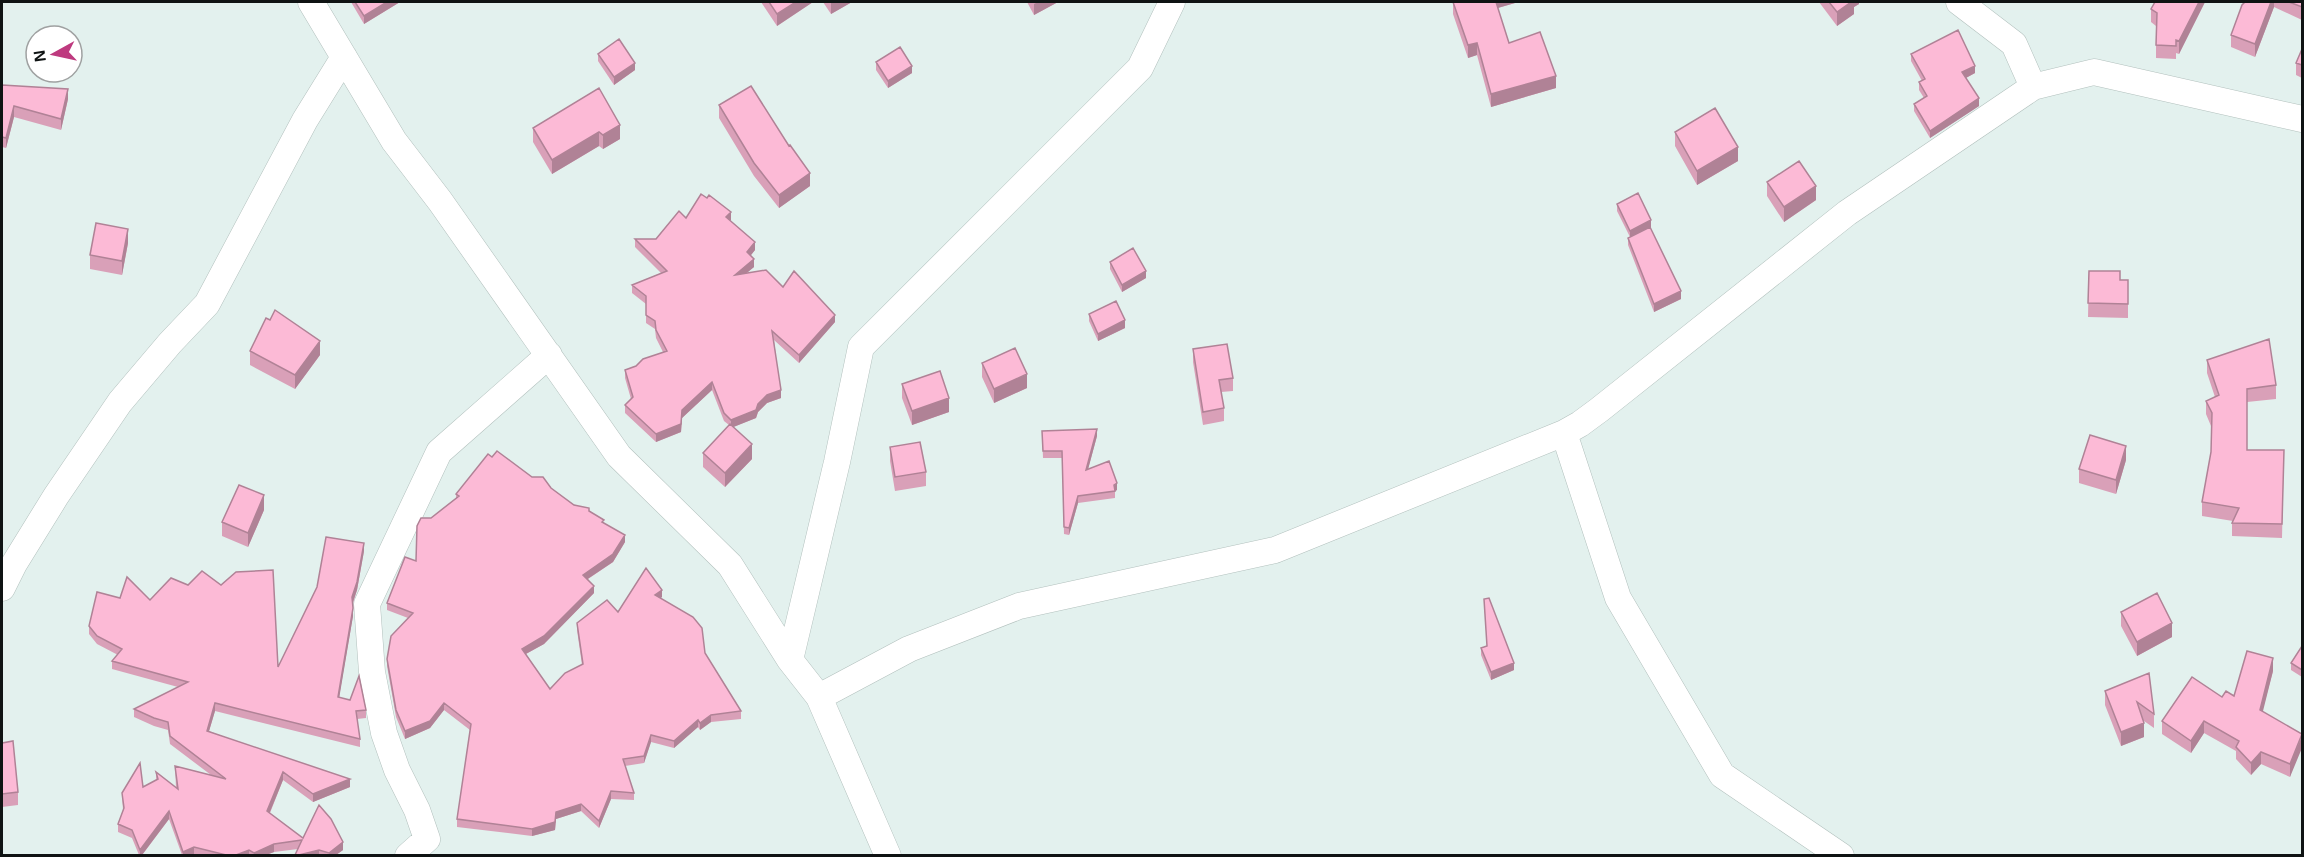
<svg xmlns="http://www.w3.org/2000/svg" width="2304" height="857" font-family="Helvetica,sans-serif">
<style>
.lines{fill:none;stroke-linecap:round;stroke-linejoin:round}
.street-casing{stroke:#b2c0bd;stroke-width:27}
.street{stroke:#fff;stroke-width:26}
.wall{fill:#d9a0b8}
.shaded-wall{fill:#b08296}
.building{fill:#fcbad6;stroke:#b08296;stroke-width:1.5}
</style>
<rect width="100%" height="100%" fill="#e3f1ee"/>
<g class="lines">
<!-- street casing -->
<g class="street-casing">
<path id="street" d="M311,2L394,141L440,201L619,456L730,565L790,660L819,697L888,856
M1959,2L2014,44L2033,87
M1564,433L1580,424L1599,410L1847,213L2033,87L2094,72L2302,119
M2,588L14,564L56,496L120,402L170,343L207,304L305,120L344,57
M790,660L837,462L861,347L1140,68L1172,2
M819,697L909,649L1019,606L1275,550L1564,433L1618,598L1722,775L1841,856
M408,856L427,839L417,810L397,770L384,733L372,672L367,604L439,452L549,355"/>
</g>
<!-- street -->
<use href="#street" class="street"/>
</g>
<!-- wall -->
<path class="wall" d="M351,2H400L364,24Z
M761,2H813L777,26Z
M823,2H852L831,14Z
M1027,2H1058L1034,15Z
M1453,2H1515V3L1498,8L1509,43L1556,88L1491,107L1477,55L1468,58L1453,14Z
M1819,2H1859V4L1854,7V14L1837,26Z
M2205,2L2179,54L2176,53V59L2156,58V26L2151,22V9Z
M2245,2H2302V20L2274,7L2255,57L2231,47V35Z
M2302,49V78L2296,75V63Z
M598,54L635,70L614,85L598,61Z
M1911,54L1975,73L1966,78L1979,106L1930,138L1914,111V104L1924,98L1919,90V82L1922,81L1911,61Z
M876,62L912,73L888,88L876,70Z
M2,85L68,99L61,130L14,117L6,148L2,147Z
M599,88L620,139L603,149L599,146L552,174L533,142V128Z
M719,105L810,186L779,208L754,176L719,118Z
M1675,132L1738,161L1697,185L1675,146Z
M1767,182L1816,200L1784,222L1767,196Z
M1617,204L1651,228H1650L1681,299L1654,312L1628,245V238L1630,237L1617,211Z
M686,218L731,220L730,221L755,250L751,255L754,267L746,273L783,287L835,322L799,363L774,340L781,398L767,403L758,412L756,418L733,427L752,459L725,487L703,467V453L729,425L724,421L712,390L682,418L681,432L656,442L625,413V405L631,399L625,378V370L636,366L663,352L656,338L655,329L646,323V304L632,293V285L661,273L635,247V239H656Z
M128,243L122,275L90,269V255Z
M1110,262L1146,278L1122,292L1110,269Z
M2089,271L2120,280H2128V318L2088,317Z
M1089,314L1125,328L1098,341L1089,321Z
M1193,349L1233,378V391L1221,392L1224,408V421L1203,425L1193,362Z
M250,351L320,355L295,389L250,365Z
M2207,360L2276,385V399L2247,402V450H2284L2282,538L2232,536V523L2233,521L2202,516V502L2211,452V426L2206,414V401L2215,397L2207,373Z
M982,363L1027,388L994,403L982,377Z
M902,384L949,412L912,425L902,398Z
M1042,431L1097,436L1088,469L1117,490L1115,491V498L1078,503L1069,535L1064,534L1062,458H1043Z
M890,447L926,472V486L895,491L890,461Z
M492,457L532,477L551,488L574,505L589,511L625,542L613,562L588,579L594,593L544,644L526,654L550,689L582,665L577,630V623L618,612L662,597L661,598L705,653L741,711V719L711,722L700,730L698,727L674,748L651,742L644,763L625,766L634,793V800L611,799L599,828L581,811L556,819L555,830L532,836L457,827V819L470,730L444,710L430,728L405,739L396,717L387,666V659L408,618L387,610V603L416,561L431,518L456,498V494Z
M2126,460L2116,494L2079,483V469Z
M264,510L248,547L222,536V522Z
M364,551L357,590L353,603V616L339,697L366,710V718L357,719L360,739V747L215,711L209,731L350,787L313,802L283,780L270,813L303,838L343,850L336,855H295L298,849L274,852L266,855H182L169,819L142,855H139L132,838L118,832V824L123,810L122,793L143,787L156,780V772L176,788L175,766L211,775L170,744L168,730L154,726L134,717V709L178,687L112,669V661L118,655L97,644L89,634V626L120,598L150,600L278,667Z
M1484,599L1514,670L1491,680L1481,655V648L1487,646Z
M2121,612L2172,637L2137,656L2121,626Z
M2302,646V677L2291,670V663Z
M2273,671L2262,712L2302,734L2290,777L2261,764L2251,775L2236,759V751L2204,733L2191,753L2162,734V721L2234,696Z
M2149,673L2154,714V728L2144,721V737L2121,746L2105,705V691Z
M2,742L18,792V805L2,807Z"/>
<!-- shaded-wall -->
<path class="shaded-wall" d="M387,2H400L364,24V16Z
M796,2H813L777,26V14Z
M833,2H852L831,14V3Z
M1038,2H1058L1034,15V4Z
M1494,2H1515V3L1494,9Z
M1851,2H1859V4L1854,7V14L1837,26V12Z
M2199,2H2205L2179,54V41Z
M2271,2H2274V7L2255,57V44Z
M1477,43V55L1468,58V45Z
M635,63V70L614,85V77Z
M912,66V73L888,88V81Z
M1975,66V73L1962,80V72Z
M1556,76V88L1491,107V94Z
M68,89V99L61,130V119Z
M1979,98V106L1930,138V131Z
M14,106V117L6,148V138Z
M620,125V139L603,149V135Z
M599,132V146L552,174V160Z
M1738,147V161L1697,185V171Z
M810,173V186L779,208V195Z
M1816,186V200L1784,222V207Z
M731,212V220L726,225V217Z
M1651,220V228L1630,238V231Z
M128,229V243L122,275V261Z
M755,242V250L747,260V252Z
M754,259V267L735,283V275Z
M1146,271V278L1122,292V285Z
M1681,291V299L1654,312V304Z
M835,315V322L799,363V355Z
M1125,320V328L1098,341V334Z
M320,341V355L295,389V375Z
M1027,374V388L994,403V389Z
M712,382V390L682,418L681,432L656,442V434Z
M781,390V398L767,403L758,412L756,418L731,428V420L758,404L767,395Z
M949,398V412L912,425V411Z
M1097,429V436L1086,477V470Z
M752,444V459L725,487V473Z
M2126,446V460L2116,494V480Z
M1117,483V490L1115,491L1114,485Z
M264,495V510L248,547V533Z
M1078,496V503L1069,535V528Z
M625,535V542L613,562L583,582V575Z
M364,543V551L357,590L352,605V597Z
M594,586V593L544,644L522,656V649Z
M662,590V597L655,602V595Z
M353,608V616L338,705V697Z
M2172,623V637L2137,656V642Z
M2273,658V671L2260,723V710Z
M1514,663V670L1491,680V672Z
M215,703V711L207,738V731Z
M444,703V710L430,728L405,739V731Z
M711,715V722L700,730V723Z
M698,720V727L674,748V741Z
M2204,721V733L2191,753V741Z
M2144,723V737L2121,746V732Z
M651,735V742L644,763V756Z
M2302,736V748L2290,777V764Z
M2261,752V764L2251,775V763Z
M283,772V780L267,819V811Z
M350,779V787L313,802V794Z
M611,791V799L599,828V821Z
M581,804V811L556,819L555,830L532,836V829L556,812Z
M169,811V819L142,855H140V850Z
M343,842V850L336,855H329V853Z
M274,844V852L266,855H254V853Z
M194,847V855H183V852Z
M249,850V855H236Z
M319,850V855H299Z"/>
<!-- building -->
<path class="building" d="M355,2H387L364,16Z
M769,2H796L777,14Z
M1453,2H1496L1509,43L1540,32L1556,76L1491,94L1477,43L1468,45Z
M1829,2H1851L1837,12Z
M2155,2H2199L2179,41L2176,40V46L2156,45L2157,13L2151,9Z
M2245,2H2271L2255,44L2231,35L2242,5Z
M2289,2H2302V7Z
M1958,30L1975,66L1962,72L1979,98L1930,131L1914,104L1927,96L1919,82L1925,79L1911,54Z
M619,39L635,63L614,77L598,54Z
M900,47L912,66L888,81L876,62Z
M2302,49V65L2296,63Z
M2,85L68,89L61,119L14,106L6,138L2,137Z
M751,86L789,146L790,145L810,173L779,195L754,163L719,105Z
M599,88L620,125L603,135L599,132L552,160L533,128Z
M1715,108L1738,147L1697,171L1675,132Z
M1799,161L1816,186L1784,207L1767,182Z
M1638,193L1651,220L1630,231L1617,204Z
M701,194L707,198L709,195L731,212L726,217L755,242L747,252L754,259L735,275L766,270L783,287L794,271L835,315L799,355L772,331L781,390L767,395L758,404L756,410L731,420L724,413L712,382L682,410L681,424L656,434L625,405L633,397L625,370L636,366L643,359L667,351L656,330L655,321L646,315V296L632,285L667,271L635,239H656L679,211L686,218Z
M96,223L128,229L122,261L90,255Z
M1650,227L1681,291L1654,304L1628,238Z
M1133,248L1146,271L1122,285L1110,262Z
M2089,271H2120V280H2128V304L2088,303Z
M1116,301L1125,320L1098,334L1089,314Z
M275,310L320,341L295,375L250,351L266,318L270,320Z
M2269,339L2276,385L2247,389V450H2284L2282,524L2232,523L2239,508L2202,502L2211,452L2212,413L2206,401L2219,395L2207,360Z
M1227,344L1233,378L1219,380L1224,408L1203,412L1193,349Z
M1015,348L1027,374L994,389L982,363Z
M940,371L949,398L912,411L902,384Z
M730,424L752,444L725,473L703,453Z
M1097,429L1086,470L1109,461L1117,483L1114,485L1115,491L1078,496L1069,528L1064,527L1062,451H1043L1042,431Z
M2090,435L2126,446L2116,480L2079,469Z
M920,442L926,472L895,477L890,447Z
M497,451L532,477H543L551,488L574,505L589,508V511L604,520L602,522L625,535L613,554L583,575L594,586L544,636L522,649L550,689L565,673L583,664L577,623L607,600L618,612L646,568L662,590L655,595L693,617L702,628L705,653L741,711L711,715L700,723L698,720L674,741L651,735L644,756L623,759L634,793L611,791L599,821L581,804L556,812L555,822L532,829L457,819L471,724L444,703L430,721L405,731L396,710L387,659L391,636L413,613L387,603L405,557L416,561L417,526L421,518H431L459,496L456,494L488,454L492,457Z
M239,485L264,495L248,533L222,522Z
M326,537L364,543L357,582L352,597L353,608L338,697L350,700L359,676L366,710L356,711L360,739L215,703L207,731L350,779L313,794L283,772L267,811L303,838L319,805L331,819L343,842L329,853L319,850L299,855H295L302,840L274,844L254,853L249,850L236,855H226L194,847L183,852L169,811L140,850L132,830L118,824L124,808L122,793L140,763L143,787L158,779L156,772L178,789L175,766L226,779L170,736L168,722L154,718L134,709L188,682L112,661L122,649L97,636L89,626L97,592L120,598L127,577L150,600L171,578L188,585L202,571L221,585L236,572L273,570L278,667L317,587Z
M2157,593L2172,623L2137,642L2121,612Z
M1489,598L1514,663L1491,672L1481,648L1487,646L1484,599Z
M2302,646V670L2291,663Z
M2247,651L2273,658L2260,710L2302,734L2290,764L2261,752L2251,763L2236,747L2239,741L2204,721L2191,741L2162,721L2192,677L2222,697L2226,691L2234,696Z
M2149,673L2154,714L2137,702L2144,723L2121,732L2105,691Z
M13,741L18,792L2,794V742V743Z"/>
<!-- border -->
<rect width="2304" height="857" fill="none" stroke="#0f1313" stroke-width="6"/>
<!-- north arrow -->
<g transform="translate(54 54) rotate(262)"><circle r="28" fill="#ffffff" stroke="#9fa1a1" stroke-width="1.5"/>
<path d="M0-4.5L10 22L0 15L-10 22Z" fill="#be3a7f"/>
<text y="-9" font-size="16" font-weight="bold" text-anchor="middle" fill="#0f1313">N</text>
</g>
</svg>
